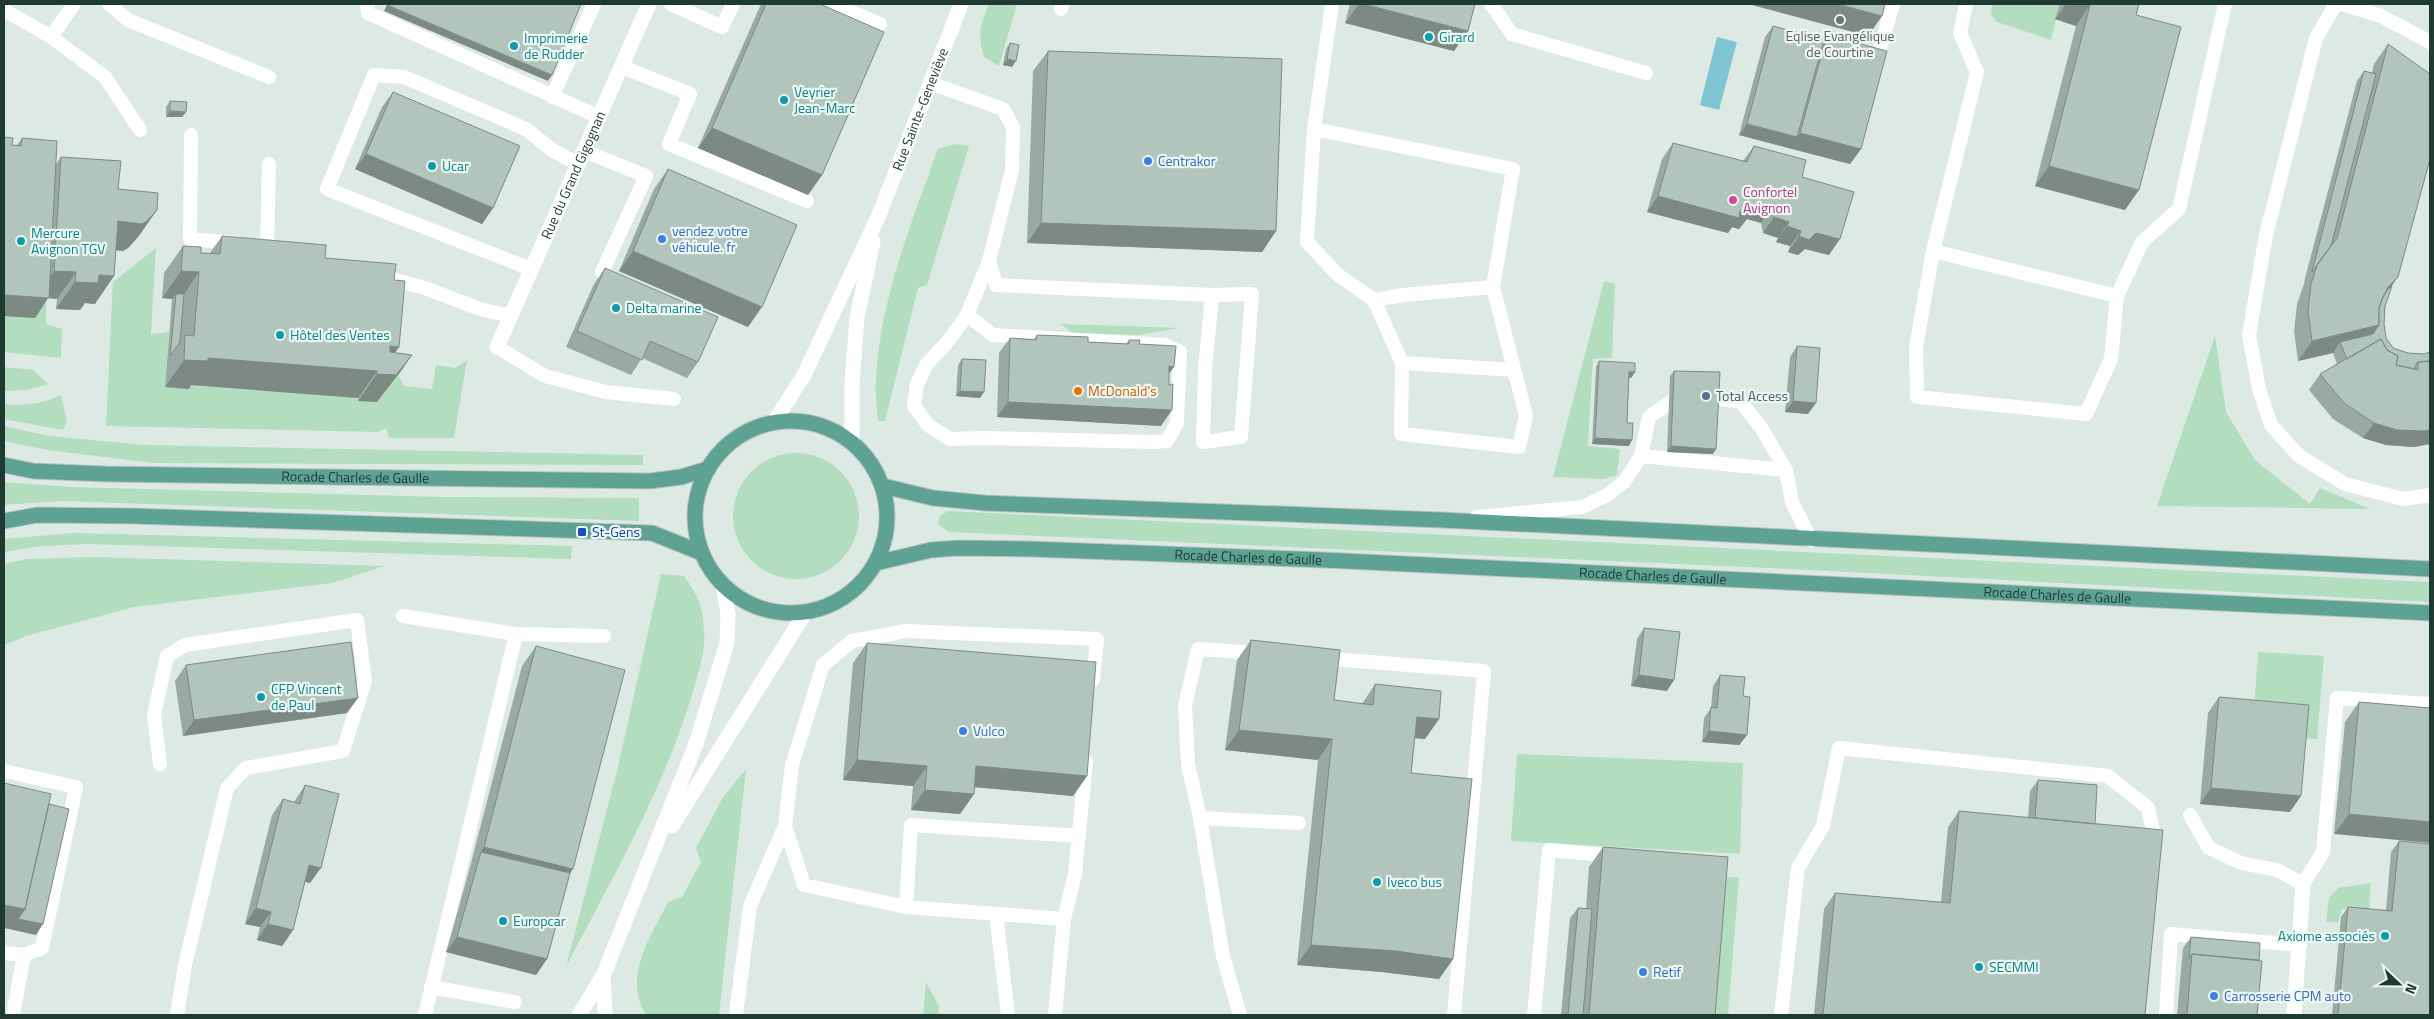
<svg xmlns="http://www.w3.org/2000/svg" width="2434" height="1019" font-family="'Titillium Web',sans-serif">
<style>
.green{fill:#b3ddbf}
.water{fill:#80c5d4}
.lines{fill:none;stroke-linecap:round;stroke-linejoin:round}
.primary-casing{stroke:#bcc4c2;stroke-width:17}
.lane{stroke:#fff;stroke-width:14}
.street{stroke:#fff;stroke-width:15}
.primary{stroke:#5ea292;stroke-width:15}
.wall{fill:#99a9a3}
.shaded-wall{fill:#7d8a84}
.building{fill:#b2c5bd;stroke:#7d8a84}
.worship-dot{fill:#6b7280;stroke:#edf7f2;stroke-width:2}
.culture-dot{fill:#0f9aa8;stroke:#edf7f2;stroke-width:2}
.shop-dot{fill:#3f7fe0;stroke:#edf7f2;stroke-width:2}
.hotel-dot{fill:#d1479c;stroke:#edf7f2;stroke-width:2}
.food-dot{fill:#e8710a;stroke:#edf7f2;stroke-width:2}
.service-dot{fill:#5c6f8a;stroke:#edf7f2;stroke-width:2}
.transit-dot{fill:#1a4fb4;stroke:#edf7f2;stroke-width:2}
.labels{text-anchor:middle;stroke-width:4.5;stroke-linejoin:round;paint-order:stroke}
.worship-label{font-size:14px;fill:#5b616d;stroke:#edf7f2}
.culture-label{font-size:14px;fill:#0d838f;stroke:#edf7f2;text-anchor:start}
.street-label{font-size:14px;fill:#1e3a33;stroke:#edf7f2}
.shop-label{font-size:14px;fill:#366cbe;stroke:#edf7f2;text-anchor:start}
.hotel-label{font-size:14px;fill:#b23c85;stroke:#edf7f2;text-anchor:start}
.food-label{font-size:14px;fill:#c56008;stroke:#edf7f2;text-anchor:start}
.service-label{font-size:14px;fill:#4e5e75;stroke:#edf7f2;text-anchor:start}
.transit-label{font-size:14px;fill:#164399;stroke:#edf7f2;text-anchor:start}
</style>
<rect width="100%" height="100%" fill="#ddeae4"/>
<!-- green -->
<path class="green" d="M989,4H1017L999,66L984,57C977,34 980,26 989,4Z
M1992,4H2060L2051,40L1997,22L1991,14Z
M955,144L969,146L927,285L918,288L885,421H878C877,408 875,393 876,380C880,299 911,224 938,149Z
M156,248L151,334L169,332L165,387L188,389L189,385L358,398V401L377,402L398,375L404,386L432,389L436,365L455,368L467,360L454,438H389L386,428L378,432L106,426L113,282Z
M1604,281L1615,284L1612,358L1593,359L1588,446L1620,449L1617,475L1603,479L1553,477Z
M46,301V324L62,329L61,358L4,352V316L34,318Z
M1061,324L1179,328L1138,335L1072,333Z
M2215,336L2226,412L2255,460L2310,504L2320,488L2370,509L2157,506Z
M4,367L33,370L48,384L27,390L4,391Z
M61,395L67,422L63,430L4,419V404C25,406 41,404 61,395Z
M4,426L49,436L145,445L643,455V465L153,463L47,450L4,441Z
M733 516a63 63 0 1 1 126 0a63 63 0 1 1-126 0Z
M4,482L71,487L443,497L639,498V521L61,501L4,505Z
M948,511L2430,582V602L1789,569L949,532L938,524L940,516Z
M74,533L572,546L571,559L87,544L42,546L4,552V539Z
M95,557L385,566L332,583L134,607L26,636L4,645V564L27,559Z
M661,574L684,576C698,596 703,606 704,631C706,651 698,673 693,691C665,788 612,878 566,967L618,767Z
M2258,652L2324,656L2317,739L2300,738L2254,712Z
M1517,754L1743,763L1740,854L1511,841Z
M746,769L719,1015H646C622,977 651,936 668,902L682,897L701,862L696,848L723,797Z
M1719,876L1739,878L1728,1015H1707Z
M2371,883L2369,911L2342,909L2338,922H2326L2329,898L2338,888Z
M926,982L939,1006L938,1015H923Z"/>
<!-- water -->
<path class="water" d="M1717,37L1737,42L1719,110L1700,105Z"/>
<g class="lines">
<!-- primary casing -->
<g class="primary-casing">
<g id="primary">
<circle cx="791" cy="517" r="96"/>
<path id="s3" d="M4,465L33,471L106,474L650,481L681,477L708,469"/>
<path d="M883,486L933,498L985,503L1442,520L2430,569"/>
<path d="M4,521L37,515L133,516L652,533L702,553"/>
<path id="s4" d="M876,563L931,550L958,548L1031,549L1324,560L2430,613"/>
</g>
</g>
<!-- lane -->
<path class="lane" d="M109,4L128,20L269,77
M367,4L368,13L599,117
M671,4L722,27L733,4
M832,4L880,24
M1491,4L1512,34L1646,73
M1966,4L1960,33L1977,72L1933,251L1916,347L1917,397L2086,414L2111,359L2117,296L2142,242L2179,209L2225,4
M2336,4L2316,38L2266,235L2249,335L2259,389L2271,425L2299,456L2345,484L2403,499L2430,495
M2342,4L2381,16L2430,42
M1061,9L1062,4
M4,10L51,37L105,77L140,130
M51,37L74,4
M1879,52L1893,4
M622,67L690,94L669,144L807,201
M930,83L1003,109L1013,127L1012,170L989,261L996,285L1212,295L1252,294L1241,437L1203,442L1205,369L1212,295
M552,97L594,4
M1314,129L1513,169L1493,287L1403,295L1374,300L1338,275L1307,242L1314,129L1332,4
M191,135L190,239L237,243
M584,151L646,176L602,272
M269,164L267,246L279,249
M1933,251L2117,296
M531,269L327,189L374,75L404,77L526,129L552,150L578,164
M377,275L425,288L480,309L510,316
M1374,300L1402,363L1401,434L1519,447L1526,416L1493,287
M967,315L993,335L1165,345L1180,352L1177,423L1167,441L1154,442L983,438L950,439L928,425L914,406L917,384L927,364L949,340L967,315L989,261
M497,347L545,376L606,392L674,399
M1402,363L1514,370
M1641,456L1786,470
M1477,517L1582,507L1607,495L1624,482L1641,456L1649,417L1683,393L1741,402L1762,429L1786,470L1792,502L1811,540
M403,616L516,634L604,636
M1259,653L1198,649L1185,705L1188,764L1200,818L1299,823
M1320,658L1484,671L1454,1015
M160,764L154,715L167,656L185,645L357,620L365,681L343,751L246,768L227,788L185,965L177,1015
M4,771L76,787L42,948L24,955L13,1015
M2190,815L2209,848L2241,863L2277,870L2303,884L2323,852L2337,698L2430,704
M1200,818L1223,956L1240,1015
M906,907L911,825L1079,836
M996,914L1008,1015
M1064,919L1075,874L1086,761
M4,953L24,955
M431,987L515,1002
M425,1015L516,634
M736,1015L750,906L785,826
M1055,1015L1064,919L906,907L804,885L785,826L792,765L823,665L852,641L906,631L1097,639L1093,680
M1534,1015L1549,850L1615,856
M1781,1015L1798,868L1823,826L1839,748L2108,776L2148,808L2155,840V847
M2166,1015L2171,934L2300,945"/>
<!-- street -->
<g class="street">
<path id="s1" d="M497,347L649,4"/>
<path id="s2" d="M774,422L804,375L879,215L961,4"/>
<path d="M852,442V384L857,317L873,242"/>
<path d="M672,826L805,613"/>
<path d="M603,976L605,1015"/>
<path d="M579,1015L603,976L696,744L727,643L728,614L723,585"/>
<path d="M2294,1015L2303,884"/>
</g>
<!-- primary -->
<use href="#primary" class="primary"/>
</g>
<!-- wall -->
<path class="wall" d="M761,4H820L822,175L808,195L698,148Z
M1350,4H1475L1468,31L1454,51L1345,23Z
M2060,4H2139L2136,15L2125,210L2035,186L2076,26L2055,19Z
M1773,26L1824,40L1827,35L1861,149L1850,164L1739,135L1765,37Z
M1010,43L1012,67L1003,65L1006,49Z
M2388,44L2391,286L2385,306L2384,324L2386,338L2393,348L2408,353L2424,354L2430,352V444L2414,447L2386,445L2363,438L2333,419L2309,390L2320,374L2337,364L2333,353L2298,361L2294,331L2297,304L2305,281L2304,282L2357,81L2364,71L2372,73L2374,64Z
M1048,51L1276,231L1262,252L1027,243L1033,71Z
M393,92L493,208L482,224L355,169L382,107Z
M170,101L186,112L182,117H166V107Z
M4,137L12,145H17L22,138L56,164L61,157L157,210L138,237L128,248L123,251L116,250L95,304L85,303L80,310L56,309L57,299L48,298L35,318L4,316Z
M1673,143L1743,161L1754,146L1802,177L1829,255L1805,249L1798,255L1788,252L1790,246L1776,242L1778,238L1763,233L1761,223L1747,219L1739,229L1732,227L1728,233L1647,212L1662,159Z
M668,169L748,327L619,271L654,189Z
M222,236L325,258L394,280L399,347L395,353L377,402L358,401V398L191,385L189,389L165,387L172,299L162,298L164,273L183,246L201,253H210Z
M605,268L698,362L687,378L642,358L631,375L566,347L594,284Z
M1037,335L1088,342L1126,344L1129,340L1139,344L1169,374L1161,426L997,417L999,353L1010,338L1034,339Z
M1797,346L1808,414L1785,412L1790,357Z
M962,359L980,398L956,396L958,365Z
M1599,361L1635,372L1631,378H1629L1627,423L1629,446L1592,444L1596,367Z
M1674,371L1713,454L1667,452L1670,376Z
M1644,628L1667,691L1631,686L1637,639Z
M1251,640L1334,700L1362,704L1375,684L1439,719L1425,739L1415,738L1411,773L1453,959L1439,979L1382,972L1297,965L1318,760L1225,750L1237,660Z
M867,643L1087,776L1073,796L974,787V794L960,814L911,810L913,786L843,780L853,663Z
M536,646L570,873L547,959L536,975L446,952L470,867L522,666Z
M186,665L347,713L183,736L175,681Z
M1720,675L1743,696L1747,735L1739,745L1702,742L1704,718L1711,708L1713,686Z
M2219,697L2290,812L2200,804L2208,713Z
M2359,702L2430,708L2334,834L2345,722Z
M2038,780L2095,824L2145,1015H1814L1824,909L1835,893L1941,902L1948,827L1959,811L2028,818L2030,791Z
M305,785L310,883L305,882L293,930L282,946L257,940L260,927L245,924L272,815L283,799L294,802Z
M2399,841L2430,1015H2332L2341,917L2348,907L2386,910L2391,852Z
M1603,847L1715,1015H1561L1570,918L1578,908H1586L1589,867Z
M2191,937L2259,960L2257,1015H2177L2183,948Z"/>
<!-- shaded-wall -->
<path class="shaded-wall" d="M1359,4H1363L1468,31L1454,51L1345,23Z
M1748,4H1837L1882,16L1868,36Z
M2066,4H2084L2090,5L2076,26L2055,19Z
M387,5L552,75L548,81L384,11Z
M1007,59L1016,61L1012,67L1003,65Z
M170,111L186,112L182,117H166Z
M1747,124L1797,137L1800,133L1861,149L1850,164L1739,135Z
M712,128L822,175L808,195L698,148Z
M366,154L493,208L482,224L355,169Z
M2049,166L2139,190L2125,210L2035,186Z
M1658,196L1758,204L1772,207L1761,223L1747,219L1739,229L1732,227L1728,233L1647,212Z
M157,210L138,237L128,248L123,251L99,249L118,221Z
M1774,217L1789,222L1778,238L1763,233Z
M1041,223L1276,231L1262,252L1027,243Z
M1787,226L1801,231L1790,246L1776,242Z
M1816,233L1840,239L1829,255L1805,249L1798,255L1788,252L1799,236Z
M633,251L762,307L748,327L619,271Z
M54,271L76,272L57,299L48,298L35,318L4,316V295L36,297Z
M181,271L199,272L180,300L176,294L172,299L162,298Z
M99,275L114,276L95,304L85,303L80,310L56,309L75,282Z
M2398,277L2384,297L2388,287Z
M2379,325L2365,345L2340,342L2333,353L2298,361L2312,341Z
M390,346L399,347L380,374L377,371L358,398L191,385L189,389L165,387L184,360Z
M412,355L397,377L398,375L377,402L358,401L377,374Z
M1169,366L1174,367L1163,382Z
M1629,372H1635L1631,378L1625,377Z
M960,391L984,392L980,398L956,396Z
M1793,401L1816,403L1808,414L1785,412Z
M1008,402L1172,410L1161,426L997,417Z
M2374,423L2430,430V444L2414,447L2386,445L2363,438Z
M1595,438L1632,440L1629,446L1592,444Z
M1671,446L1716,449L1713,454L1667,452Z
M1639,675L1674,680L1667,691L1631,686Z
M358,698L347,713L183,736L194,720Z
M1417,717L1439,719L1425,739L1403,737Z
M1239,730L1332,739L1318,760L1225,750Z
M1709,731L1747,735L1739,745L1702,742Z
M857,760L927,766L913,786L843,780Z
M976,766L1087,776L1073,796L962,786Z
M2211,788L2301,796L2290,812L2200,804Z
M925,790L974,794L960,814L911,810Z
M2349,814L2430,822V843L2334,834Z
M484,847L573,869L559,889L481,852Z
M309,865L321,868L310,883L298,880Z
M4,905L25,909L43,924L36,935L4,928Z
M256,908L271,912L260,927L245,924Z
M268,924L293,930L282,946L257,940Z
M457,937L547,959L536,975L446,952Z
M1311,945L1396,951L1453,959L1439,979L1382,972L1297,965Z"/>
<!-- building -->
<path class="building" d="M388,4H581L552,75L387,5Z
M766,4H820L884,32L822,175L712,128Z
M1363,4H1475L1468,31Z
M1837,4H1885L1882,16Z
M2084,4H2139L2136,15L2181,27L2139,190L2049,166L2090,5Z
M1773,26L1824,40L1797,137L1747,124Z
M1827,35L1887,51L1861,149L1800,133Z
M1010,43L1019,45L1016,61L1007,59Z
M2388,44L2430,74V159L2398,277L2388,287L2382,299L2379,308V325L2312,341L2308,311L2311,284L2318,263L2337,238Z
M1048,51L1282,59L1276,231L1041,223Z
M2364,71L2376,74L2331,246L2312,272Z
M393,92L520,146L493,208L366,154Z
M170,101L187,102L186,112L170,111Z
M4,137L13,138L12,145L21,146L22,138L57,141L49,298L4,295Z
M1673,143L1747,162L1754,146L1806,160L1802,177L1854,192L1840,239L1816,233L1809,240L1799,236L1801,231L1787,226L1789,222L1774,217L1772,207L1758,204L1750,213L1740,211L1739,218L1658,196Z
M61,157L121,161L118,189L158,193L157,210L147,221L142,224L118,221L114,276L99,275L98,283L75,282L76,272L54,271Z
M668,169L797,225L762,307L633,251Z
M222,236L326,245L325,258L396,264L394,280L405,281L399,347L390,346V352L412,355L396,375L377,374V371L208,358V361L184,360L185,335L194,336L199,272L181,271L183,246L201,247V253L220,254Z
M605,268L718,317L698,362L650,341L642,360L577,331Z
M2392,286L2385,306L2384,324L2386,338L2393,348L2408,353L2424,354L2430,352V361L2418,362L2415,366V369L2396,365L2398,356L2387,350L2381,339L2347,359L2340,342L2373,334L2379,325V308L2382,299L2388,289Z
M176,294H184L180,342L170,356Z
M1037,335L1088,337V342L1129,344V340H1140L1139,344L1176,346L1174,367L1169,366V385L1173,384L1172,410L1008,402L1010,338L1036,340Z
M2381,339L2387,350L2398,356L2396,365L2418,370V362L2430,361V430L2425,431L2397,430L2374,423L2344,403L2320,374Z
M1797,346L1820,348L1816,403L1793,401Z
M962,359L986,360L984,392L960,391Z
M1599,361L1635,363V372H1629L1627,423H1633L1632,440L1595,438Z
M1674,371L1720,372L1716,449L1671,446Z
M1644,628L1680,632L1674,680L1639,675Z
M1251,640L1340,650L1334,700L1373,705L1375,684L1441,691L1439,719L1417,717L1411,773L1472,779L1453,959L1396,951L1311,945L1332,739L1239,730Z
M351,642L358,698L194,720L186,665Z
M867,643L1096,662L1087,776L976,766L974,794L925,790L927,766L857,760Z
M536,646L625,670L573,869L484,847Z
M1720,675L1745,677L1743,696L1750,697L1747,735L1709,731L1711,707L1717,708Z
M2219,697L2309,705L2301,796L2211,788Z
M2359,702L2430,708V822L2349,814Z
M2038,780L2097,785L2095,824L2035,818Z
M4,783L51,794L25,909L4,905Z
M305,785L339,794L321,868L309,865L293,930L268,924L271,912L256,908L283,799L300,804Z
M49,804L69,809L43,924L18,919L25,909Z
M1959,811L2163,830L2145,1015H1823L1835,893L1950,903Z
M2399,841L2430,844V1015H2338L2348,907L2392,911Z
M1603,847L1728,857L1715,1015H1589Z
M481,852L570,873L547,959L457,937Z
M1578,908L1592,909L1583,1015H1568Z
M2191,937L2260,943L2259,960L2192,954L2189,959Z
M2192,954L2262,961L2257,1015H2187Z"/>
<!-- markers -->
<circle class="worship-dot" cx="1840" cy="20" r="5"/>
<g class="culture-dot">
<circle cx="1429" cy="37" r="5"/>
<circle cx="514" cy="46" r="5"/>
<circle cx="784" cy="100" r="5"/>
<circle cx="432" cy="166" r="5"/>
<circle cx="21" cy="241" r="5"/>
<circle cx="616" cy="308" r="5"/>
<circle cx="280" cy="335" r="5"/>
<circle cx="261" cy="697" r="5"/>
<circle cx="1377" cy="882" r="5"/>
<circle cx="503" cy="921" r="5"/>
<circle cx="2385" cy="936" r="5"/>
<circle cx="1979" cy="967" r="5"/>
</g>
<g class="shop-dot">
<circle cx="1148" cy="161" r="5"/>
<circle cx="662" cy="239" r="5"/>
<circle cx="963" cy="731" r="5"/>
<circle cx="1643" cy="972" r="5"/>
<circle cx="2214" cy="996" r="5"/>
</g>
<circle class="hotel-dot" cx="1733" cy="200" r="5"/>
<circle class="food-dot" cx="1078" cy="391" r="5"/>
<circle class="service-dot" cx="1706" cy="396" r="5"/>
<rect class="transit-dot" x="577" y="527" width="10" height="10" rx="2.5"/>
<g class="labels">
<!-- worship labels -->
<g class="worship-label">
<text x="1840" y="41">Eqlise Evangélique<tspan x="1840" dy="16">de Courtine</tspan></text>
</g>
<!-- culture labels -->
<g class="culture-label">
<text x="1439" y="42">Girard</text>
<text x="524" y="43">Imprimerie<tspan x="524" dy="16">de Rudder</tspan></text>
<text x="794" y="97">Veyrier<tspan x="794" dy="16">Jean-Marc</tspan></text>
<text x="442" y="171">Ucar</text>
<text x="31" y="238">Mercure<tspan x="31" dy="16">Avignon TGV</tspan></text>
<text x="626" y="313">Delta marine</text>
<text x="290" y="340">Hôtel des Ventes</text>
<text x="271" y="694">CFP Vincent<tspan x="271" dy="16">de Paul</tspan></text>
<text x="1387" y="887">Iveco bus</text>
<text x="513" y="926">Europcar</text>
<text x="2375" y="941" text-anchor="end">Axiome associés</text>
<text x="1989" y="972">SECMMI</text>
</g>
<!-- street labels -->
<g class="street-label">
<text dy="5" stroke="none"><textPath href="#s2" startOffset="346">Rue Sainte-Geneviève</textPath></text>
<text dy="5" stroke="none"><textPath href="#s1" startOffset="188">Rue du Grand Gigognan</textPath></text>
<text dy="5" stroke="none"><textPath href="#s3" startOffset="352">Rocade Charles de Gaulle</textPath></text>
<text dy="5" stroke="none"><textPath href="#s4" startOffset="374">Rocade Charles de Gaulle</textPath></text>
<text dy="5" stroke="none"><textPath href="#s4" startOffset="779">Rocade Charles de Gaulle</textPath></text>
<text dy="5" stroke="none"><textPath href="#s4" startOffset="1184">Rocade Charles de Gaulle</textPath></text>
</g>
<!-- shop labels -->
<g class="shop-label">
<text x="1158" y="166">Centrakor</text>
<text x="672" y="236">vendez votre<tspan x="672" dy="16">véhicule. fr</tspan></text>
<text x="973" y="736">Vulco</text>
<text x="1653" y="977">Retif</text>
<text x="2224" y="1001">Carrosserie CPM auto</text>
</g>
<!-- hotel labels -->
<g class="hotel-label">
<text x="1743" y="197">Confortel<tspan x="1743" dy="16">Avignon</tspan></text>
</g>
<!-- food labels -->
<g class="food-label">
<text x="1088" y="396">McDonald's</text>
</g>
<!-- service labels -->
<g class="service-label">
<text x="1716" y="401">Total Access</text>
</g>
<!-- transit labels -->
<g class="transit-label">
<text x="592" y="537">St-Gens</text>
</g>
</g>
<!-- border -->
<rect width="2434" height="1019" fill="none" stroke="#1e3a33" stroke-width="10"/>
<!-- north arrow -->
<g transform="translate(2399 984) rotate(112)" stroke="#edf7f2" stroke-width="4" paint-order="stroke">
<path d="M0-4L9 19L0 12L-9 19Z" fill="#1e3a33"/>
<text y="-8" font-size="14" font-weight="bold" text-anchor="middle" fill="#1e3a33">N</text>
</g>
</svg>
